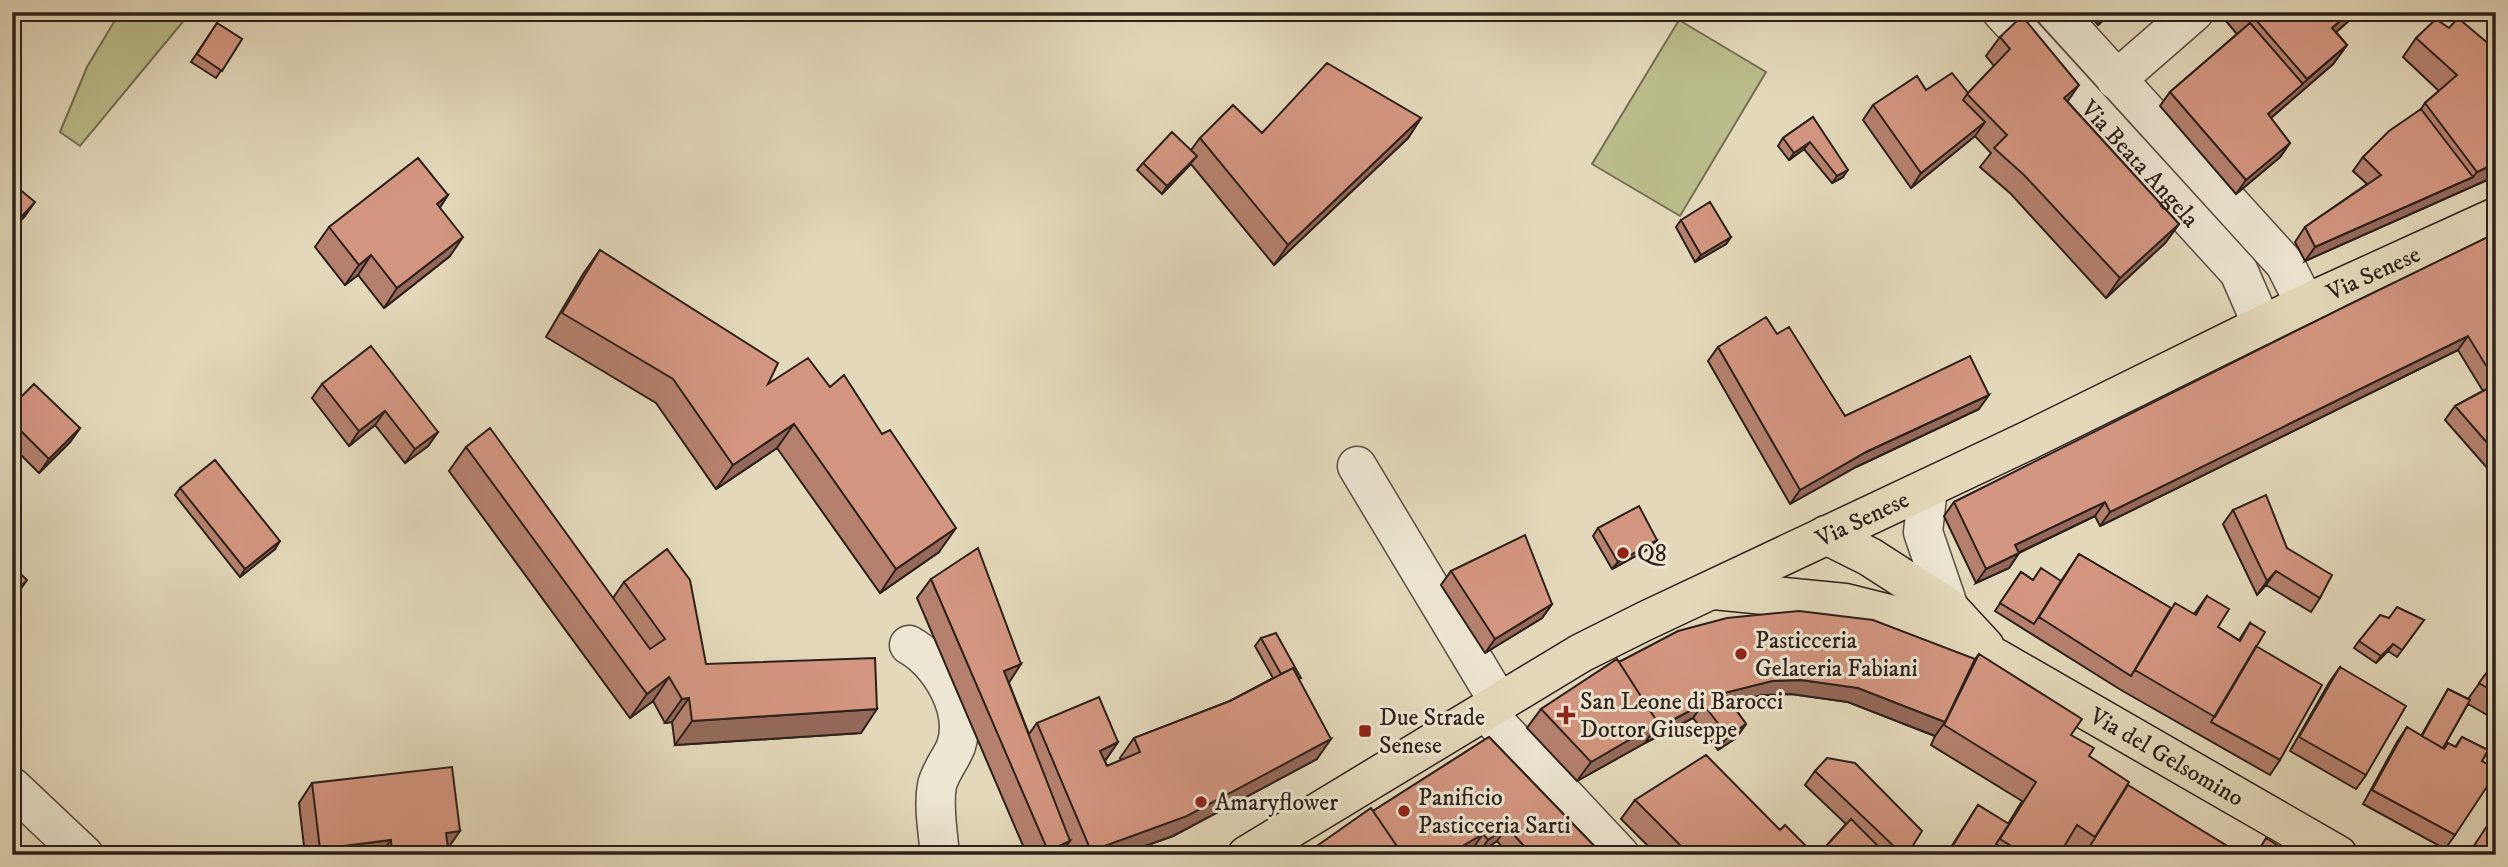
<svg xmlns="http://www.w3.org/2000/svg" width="2508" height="867" font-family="'IM FELL DW Pica',serif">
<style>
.green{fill:#babd8b;stroke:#746e53;stroke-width:2}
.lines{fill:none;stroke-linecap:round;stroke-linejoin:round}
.minor-casing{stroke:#5a4e43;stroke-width:41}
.major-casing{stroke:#2d201b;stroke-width:41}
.minor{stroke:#ede6d2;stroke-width:38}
.major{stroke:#e3d8ba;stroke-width:38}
.wall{fill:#b5816e;stroke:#2d201b;stroke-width:2}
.shaded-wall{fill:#94695a;stroke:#2d201b;stroke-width:2}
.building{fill:#d39680;stroke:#2d201b;stroke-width:2}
.poi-dot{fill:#8f2418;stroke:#ede6d2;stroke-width:2.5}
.labels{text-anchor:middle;stroke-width:6;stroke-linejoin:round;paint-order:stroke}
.street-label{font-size:24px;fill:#2d201b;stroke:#ede6d2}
.poi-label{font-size:24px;fill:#2d201b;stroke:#ede6d2;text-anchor:start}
</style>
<rect width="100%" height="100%" fill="#e3d8ba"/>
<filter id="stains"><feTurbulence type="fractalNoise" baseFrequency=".00286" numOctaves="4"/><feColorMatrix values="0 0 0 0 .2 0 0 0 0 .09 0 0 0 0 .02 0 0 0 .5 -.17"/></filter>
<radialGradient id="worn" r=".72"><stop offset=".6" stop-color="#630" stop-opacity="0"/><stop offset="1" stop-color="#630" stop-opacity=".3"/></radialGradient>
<!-- green -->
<path class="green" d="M120,12H191L80,146L60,132L87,67Z
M1679,20L1766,72L1680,216L1592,164Z"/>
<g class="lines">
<!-- minor casing -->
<g class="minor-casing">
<g id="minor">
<path id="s1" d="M2002,12L2239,272L2262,325"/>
<path d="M2056,12L2285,264L2305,304"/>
<path d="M2116,80L2194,12"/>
<path d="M1357,466L1500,704"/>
<path d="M1928,488L1923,532L1949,608"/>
<path d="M909,645C940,662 968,710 956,746C951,759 941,770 937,785C933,806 938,833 940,855"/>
<path d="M1486,712L1620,855"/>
<path d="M12,787L84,855"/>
</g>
</g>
<!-- major casing -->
<g class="major-casing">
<g id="major">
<path d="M1826,535L1870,557L1949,608L1985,647"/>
<path id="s2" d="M1714,590L1845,603L1897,616L1996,658L2338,855"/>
<path id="s3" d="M1247,855L1581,653L1645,621L2027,441L2305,304L2496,217"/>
</g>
</g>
<!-- minor -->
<use href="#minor" class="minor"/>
<!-- major -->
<use href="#major" class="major"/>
</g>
<!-- wall -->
<path class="wall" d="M2087,12H2112L2098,25Z
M2221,12H2359L2336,32L2347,45L2333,64L2271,118L2290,143L2280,157L2236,194L2160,106L2170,92L2237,34L2220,14Z
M217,23L242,39L216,78L191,62Z
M2449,28L2496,50V176L2305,261L2295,242L2305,227L2367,184L2353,171L2363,157L2421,109L2425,103L2439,91L2403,57L2416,38Z
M2000,37L2067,101L2179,224L2165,243L2106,298L2011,194L1980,167L1991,153L1975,136L1911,188L1863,120L1873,105L1968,93L1994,66L1986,56Z
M1813,117L1843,177L1832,183L1804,149L1789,160L1778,146L1783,138Z
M1421,118L1408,138L1274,265L1191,164L1162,194L1137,170L1143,163L1191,150L1200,138Z
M448,195L440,207L450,256L384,308L358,275L345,285L315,247L329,227Z
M1681,220L1731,237L1726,244L1695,262L1676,227Z
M2496,233V478L2445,420L2455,406L2483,391L2458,350L2100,526L2095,516L2019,553L2009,568L1976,583L1944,516L1954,502Z
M600,250L768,384L939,552L880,593L777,448L716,489L656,403L546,337L583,274Z
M1777,334L1845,416L1979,409L1856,467L1790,504L1708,361L1718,347Z
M322,384L438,432L428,446L405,463L375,425L349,446L312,398Z
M12,406L80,428L70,442L39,473L12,446Z
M466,447L613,598L624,582L706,664L861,733L675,745L672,722L665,723L653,701L630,718L449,471Z
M180,488L275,549L240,577L175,495Z
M2233,510L2287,548L2320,598L2311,612L2266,585L2257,595L2223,524Z
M1598,528L1657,540L1652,547L1612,569L1593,536Z
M2079,554L2171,608L2194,614L2207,596L2218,627L2239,640L2250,623L2256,646L2280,760L2270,775L2121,690L1995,611L2021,572L2033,580L2061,581Z
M1451,571L1552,604L1542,618L1485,653L1441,585Z
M931,579L1009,683L1029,734L1037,723L1118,742L1105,761L1107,766L1121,760L1120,758L1134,738L1230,701L1273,678L1255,646L1261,638L1299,680L1317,759L1173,836L1120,855H1070L1066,845L1060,855H1027L917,598Z
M2389,618L2424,620L2397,657L2388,651L2376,663L2354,648L2359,641Z
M1979,654L2071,735L2089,756L2126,788L2236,855H2079L2065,846L2059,855H1946L1978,805L2008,824L2022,801L1931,745L1935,736L1848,702L1791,694L1762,695L1731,703L1746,724L1736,738L1718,750L1693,718L1645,743L1577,781L1527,728L1541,709L1975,659Z
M2496,660V720L2468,704L2443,748L2455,747L2462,737L2487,750L2496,732V755L2488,751L2482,761L2455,835L2445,849L2363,804L2397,742L2407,727L2421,736L2448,689L2468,699Z
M2340,667L2366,775L2356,789L2290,751L2330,681Z
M1489,737L1603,855H1509L1497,841L1478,854L1473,848L1461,855H1304Z
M1815,771L1907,855H1818L1846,824L1805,785Z
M312,783L448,848L449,855H305L299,803Z
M1635,800L1815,855H1657L1621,819Z"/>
<!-- shaded-wall -->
<path class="shaded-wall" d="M2107,12H2112L2098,25Z
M2350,12H2359L2318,48L2332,28Z
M2347,45L2333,64L2258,129L2268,114Z
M2079,85L2065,105L2064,98Z
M1421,118L1408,138L1274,265L1288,245Z
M1985,122L1975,136L1911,188L1921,173Z
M1810,142L1804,149L1789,160L1794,153Z
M2290,143L2280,157L2236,194L2246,180Z
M1197,156L1191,163L1162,194L1167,186Z
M2496,163V176L2305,261L2315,247L2473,177L2477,172Z
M1848,170L1843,177L1832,183L1837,176Z
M448,195L435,215L437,204Z
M35,202L25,216L12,230V227Z
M2179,224L2165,243L2106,298L2120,278Z
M463,237L450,256L384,308L397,288Z
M1731,237L1726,244L1695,262L1701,255Z
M371,255L358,275L345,285L359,265Z
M2468,336L2458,350L2100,526L2110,512Z
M1989,395L1979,409L1856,467L1790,504L1800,490L1866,452Z
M385,411L375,425L349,446L359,431Z
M794,424L777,448L716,489L733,465Z
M80,428L70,442L39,473L49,459Z
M438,432L428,446L405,463L415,449Z
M2105,502L2095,516L2005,559L2015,545Z
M956,528L939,552L880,593L896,569Z
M1657,540L1652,547L1612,569L1618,562Z
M280,541L275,549L240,577L245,569Z
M2019,553L2009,568L1976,583L1986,569Z
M2276,571L2266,585L2257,595L2267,581Z
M27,580L13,600H12V596Z
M1552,604L1542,618L1485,653L1495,639Z
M2393,644L2388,651L2376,663L2381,656Z
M1021,664L1008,684L1004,671Z
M669,677L653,701L630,718L647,694Z
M1801,680L1858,688L1945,722L1935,736L1848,702L1791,694L1762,695L1714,707L1724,693L1772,681Z
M689,698L672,722L665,723L682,699Z
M1703,704L1693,718L1645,743L1655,729Z
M877,709L861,733L675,745L692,721Z
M1658,723L1645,743L1577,781L1591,762Z
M1746,724L1736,738L1718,750L1728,736Z
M1331,739L1317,759L1173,836L1120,855H1088L1091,851Z
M1118,742L1104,762L1100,751Z
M1507,827L1497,841L1478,854L1488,840Z
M460,831L446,851V833Z
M1483,834L1473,848L1461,855H1447Z
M391,840L380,855H316L320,849Z
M1070,841L1060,855H1046L1048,851Z"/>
<!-- building -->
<path class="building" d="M2249,12H2350L2332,28L2347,45L2307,79Z
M2022,16L2079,85L2064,98L2179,224L2120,278L2024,175L1994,148L2007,135L1967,94L2010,49L2000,37Z
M2458,18L2496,50V63L2494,65L2496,66V163L2477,172L2425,103L2457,75L2416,38L2436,19L2449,28Z
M217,23L242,39L222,71L197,54Z
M2250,23L2303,84L2268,114L2290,143L2246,180L2170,92Z
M1327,63L1421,118L1288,245L1200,138L1233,105L1262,133Z
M1952,73L1968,93L1963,100L1985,122L1921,173L1873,105L1917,76L1926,90Z
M2421,109L2473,177L2315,247L2305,227L2381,175L2363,157L2389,131Z
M1813,117L1848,170L1837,176L1810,142L1794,153L1783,138Z
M1172,132L1197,156L1167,186L1143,163Z
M418,158L448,195L437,204L463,237L397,288L371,255L359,265L329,227Z
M12,183L35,202L12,227Z
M1710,202L1731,237L1701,255L1681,220Z
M2496,233V382L2468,336L2110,512L2105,502L2015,545L2019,553L1986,569L1954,502L2344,307Z
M600,250L778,363L768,384L808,358L830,387L844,375L882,434L890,430L956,528L896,569L794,424L733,465L673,379L562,313Z
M1766,317L1777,334L1789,327L1845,416L1970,356L1989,395L1866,452L1800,490L1718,347Z
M371,346L438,432L415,449L385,411L359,431L322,384Z
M34,384L80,428L49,459L12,422V406Z
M2496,384V453L2455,406Z
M490,428L650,649L665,639L624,582L667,549L690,580L706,664L875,658L877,709L692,721L689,698L682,699L669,677L647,694L466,447Z
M215,460L280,541L245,569L180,488Z
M2266,495L2287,548L2332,575L2320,598L2276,571L2267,581L2233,510Z
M1639,506L1657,540L1618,562L1598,528Z
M1525,535L1552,604L1495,639L1451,571Z
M978,548L1021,664L1004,671L1070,841L1048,851L931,579Z
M2079,554L2171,608L2131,676L2039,617Z
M12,566L27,580L12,596Z
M2041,568L2061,581L2034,624L2000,603L2021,572L2033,580Z
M2207,596L2229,609L2218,627L2240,641L2250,623L2265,632L2215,717L2135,670L2175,603L2196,615Z
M2397,607L2424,620L2402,650L2393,644L2381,656L2359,641L2380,615L2389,618Z
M1799,611L1873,620L1975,659L1945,722L1858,688L1801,680L1772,681L1724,693L1746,724L1728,736L1703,704L1655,729L1658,723L1619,662L1678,631L1727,618Z
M1276,633L1301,678L1299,679L1293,668L1281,674L1261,638Z
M2256,646L2322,685L2280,760L2211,722Z
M1979,654L2082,719L2071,735L2094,748L2089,756L2129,782L2095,837L2077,825L2059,855H2026L2000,839L2036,782L1944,725Z
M1617,659L1658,723L1591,762L1541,709Z
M2496,660V693L2479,683Z
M2340,667L2406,706L2366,775L2299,737Z
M1293,668L1331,739L1187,816L1091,851L1037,723L1099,697L1118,742L1100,751L1107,766L1140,752L1134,738L1230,701Z
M2448,689L2470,700L2443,748L2422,736Z
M2407,727L2444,749L2448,743L2456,747L2462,737L2488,750L2482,761L2496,769V773L2455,835L2372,790Z
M1489,737L1603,855H1530L1531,854L1507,827L1488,840L1483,834L1447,855H1403L1373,811Z
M1706,755L1780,830L1785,825L1815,855H1690L1635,800Z
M1827,758L1855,763L1922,831L1907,855H1903L1815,771Z
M452,767L460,831L446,833L449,855H392L391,840L320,849L312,783Z
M2128,785L2237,852L2236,855H2087L2085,854Z
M1978,805L2009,824L1996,844L2003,849L1999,855H1947Z
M1371,808L1403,855H1304Z
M2496,812V855H2468Z
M1851,819L1887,855H1818Z
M2266,838L2293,855H2256Z"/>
<!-- markers -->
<g class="poi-dot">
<circle cx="1623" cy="553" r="7"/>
<circle cx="1741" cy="654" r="7"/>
<path d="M1562.5 704.5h7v7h7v7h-7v7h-7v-7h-7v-7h7z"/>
<rect x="1358" y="724" width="14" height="14" rx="3.5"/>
<circle cx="1201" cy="802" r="7"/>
<circle cx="1404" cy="811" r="7"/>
</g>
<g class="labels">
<!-- street labels -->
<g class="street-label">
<text dy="8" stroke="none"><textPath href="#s1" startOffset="205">Via Beata Angela</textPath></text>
<text dy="8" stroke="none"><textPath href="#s3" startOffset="1269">Via Senese</textPath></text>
<text dy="8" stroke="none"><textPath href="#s3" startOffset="702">Via Senese</textPath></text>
<text dy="8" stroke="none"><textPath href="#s2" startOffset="490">Via del Gelsomino</textPath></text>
</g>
<!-- poi labels -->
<g class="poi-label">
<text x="1637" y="561">Q8</text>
<text x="1755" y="648">Pasticceria<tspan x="1755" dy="28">Gelateria Fabiani</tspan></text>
<text x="1580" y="709">San Leone di Barocci<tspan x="1580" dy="28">Dottor Giuseppe</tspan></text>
<text x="1379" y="725">Due Strade<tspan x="1379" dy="28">Senese</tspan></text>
<text x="1418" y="805">Panificio<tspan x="1418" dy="28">Pasticceria Sarti</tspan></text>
<text x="1215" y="810">Amaryflower</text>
</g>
</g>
<!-- margin -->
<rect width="2508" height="867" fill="none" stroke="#e3d8ba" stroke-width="42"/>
<rect x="14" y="14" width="2480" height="839" fill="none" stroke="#2d201b" stroke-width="3.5"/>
<rect x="21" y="21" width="2466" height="825" fill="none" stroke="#2d201b" stroke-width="2"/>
<rect width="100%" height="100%" filter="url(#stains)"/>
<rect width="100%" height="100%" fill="url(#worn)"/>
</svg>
